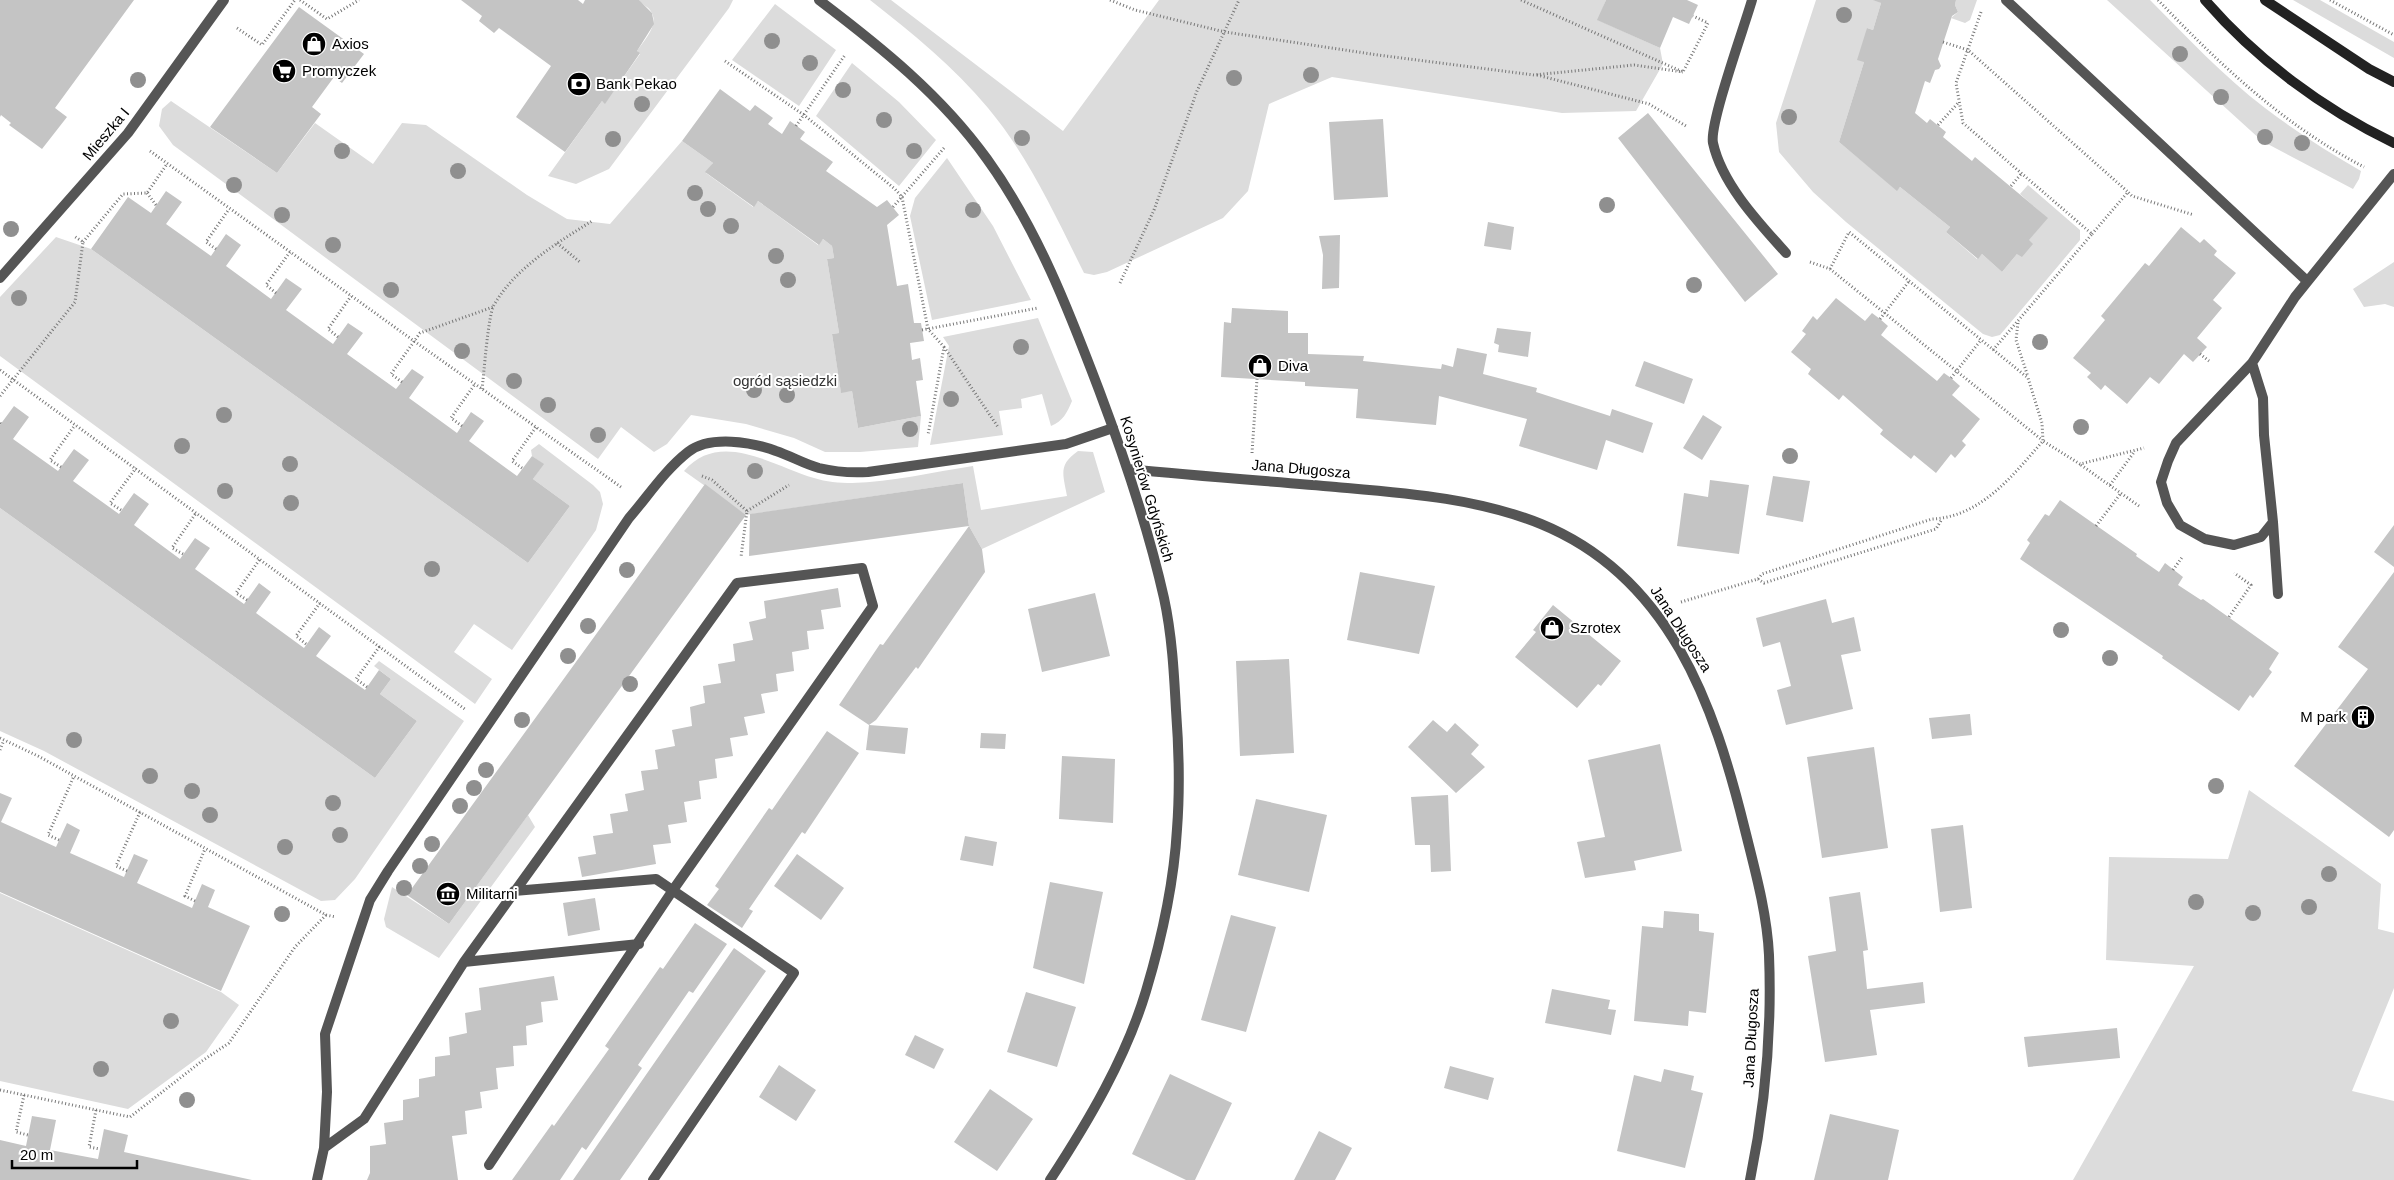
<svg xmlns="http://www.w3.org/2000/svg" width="2394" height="1180" font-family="Arial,sans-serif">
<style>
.green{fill:#dcdcdc}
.building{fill:#c4c4c4}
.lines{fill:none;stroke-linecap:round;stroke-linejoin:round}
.path{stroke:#777;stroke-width:3;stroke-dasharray:1 2.5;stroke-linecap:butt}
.lane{stroke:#555;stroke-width:10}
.street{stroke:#555;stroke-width:10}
.secondary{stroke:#222;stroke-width:10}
.tree{fill:#8f8f8f}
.labels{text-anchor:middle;stroke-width:4;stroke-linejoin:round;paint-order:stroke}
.poi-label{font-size:15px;fill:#000;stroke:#fff;text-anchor:start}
.street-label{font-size:15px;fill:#000;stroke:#fff}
.park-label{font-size:15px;fill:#333;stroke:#fff}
</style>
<rect width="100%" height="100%" fill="#fff"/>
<!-- green -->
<path class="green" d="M639,0H733L729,8L609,169L576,184L548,176L602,101L605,103L640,54L637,51C644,40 661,24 650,10C647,6 641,4 639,0Z
M870,0H891L1063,131L1159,0H1606L1598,20L1660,48L1663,64L1636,111L1562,113L1332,77L1269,104L1248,191L1223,218L1107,272L1094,275L1084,273C1056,217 1029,157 988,108C954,67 912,33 870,0Z
M1816,0H1876L1881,3L1873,30L1867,28L1864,62L1839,142L1897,190L1900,187L1950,227L1946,232L1977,259L1982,254L2002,272L2047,218L2020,194L2028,185L2080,230V240L2000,335L1992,337L1983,334L1846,222L1813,192L1779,152L1776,123Z
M1956,0H1977L1970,20L1965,23L1951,18L1958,12L1955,5Z
M2107,0H2150C2187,37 2223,76 2265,108C2295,131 2328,152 2361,171L2359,179L2353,189L2262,141Z
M2293,0H2320L2394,42V58Z
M775,4L836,50L799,106L732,60Z
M852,63L899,102L936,140L899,186L816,116Z
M171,101L277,173L315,123L373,164L402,123L426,125L527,195L567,219L610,224L682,141L713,163L706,173L753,207L758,201L818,245L823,239L832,246L834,258L827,259L839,333L832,334L841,392L852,391L858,428L921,416L918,447L860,452H825L794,438L746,424L691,415L667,444L654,452L621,427L598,459L173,145L159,126L162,109Z
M947,158L993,226L1031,300L932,320L910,216L915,198Z
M56,237L91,249L528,563L570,506L533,479L543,464L532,456L531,450L539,444L593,485L600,492L603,504L596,530L512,650L474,624L454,652L492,679L475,704L0,356V297Z
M2394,262V307L2385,304L2364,307L2353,289Z
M1038,318L1072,401C1067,413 1063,421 1051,426L1042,394L1021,399L1022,408L999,411L1003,435L930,445L949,346L943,337Z
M1078,451L1093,452L1105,492L982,549L969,526L963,483L746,515L684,471C720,429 773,466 814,478C826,482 839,483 852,483C892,482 933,472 973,466L981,510L1067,496C1063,474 1058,465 1078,451Z
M0,508L375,778L417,721L380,694L391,679L374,666L379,661L464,721L355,879L335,900L321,901L44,751L0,731Z
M2249,790L2381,884L2378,929L2394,933V988L2352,1091L2394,1101V1180H2073L2194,966L2106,960L2109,857L2228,859Z
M528,815L535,827L439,958L386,927L384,919L392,887L449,924Z
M0,893L221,992L239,1005L206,1052L128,1109L0,1081Z"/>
<!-- building -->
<path class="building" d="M0,0H134L55,108L67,117L42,149L9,125L11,123L1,115L0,117Z
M461,0H578L583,4L585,0H639L652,13L654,24L637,51L640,53L605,104L602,101L565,152L516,117L551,66L499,28L494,33L479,21L482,16Z
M1606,0H1687L1698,5L1689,24L1673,17L1660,48L1597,20Z
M1873,0H1956L1955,5L1958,12L1952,16L1938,59L1941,66L1939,69L1935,70L1930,83L1925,81L1915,113L1927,123L1930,119L1946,132L1943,137L1972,161L1975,157L2048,218L2029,240L2033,244L2022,257L2017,254L2002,272L1982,254L1978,259L1946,232L1950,227L1900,187L1897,191L1839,142L1864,62L1857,60L1867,28L1873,30L1881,3Z
M299,7L364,54L342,83L334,77L312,107L321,114L277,173L210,127Z
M720,89L750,111L755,105L773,118L768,124L782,134L790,121L805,132L800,139L833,162L826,171L877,207L887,200L899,215L887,225L897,286L908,284L914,323H921L924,341L910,343L912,360L920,358L923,380L916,381L921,416L858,428L852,391L841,393L832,334L839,333L827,259L834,258L832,246L823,239L819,245L758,201L754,207L705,172L713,163L682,141Z
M1648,113L1778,274L1745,302L1618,138Z
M1383,119L1388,197L1334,200L1329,122Z
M166,191L182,202L166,224L211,256L226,234L241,245L226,266L271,299L286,278L302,289L286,310L333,344L348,323L363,333L347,354L396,389L412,369L424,377L409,398L457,433L471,412L484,421L469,441L517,476L532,456L544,464L533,479L570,506L528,563L91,249L128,197L151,213Z
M1488,222L1514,227L1511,250L1484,246Z
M2181,227L2200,243L2204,239L2217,251L2214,255L2236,273L2213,300L2222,308L2197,338L2207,347L2193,362L2184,354L2159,384L2150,377L2127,404L2105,385L2101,390L2087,377L2091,373L2073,358L2105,320L2101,316L2145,263L2149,266Z
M1340,235L1339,288L1322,289L1323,255L1319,236Z
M1836,298L1865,321L1872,313L1880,319L1888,326L1881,335L1937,381L1944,373L1951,378L1960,386L1952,395L1980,419L1962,441L1966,445L1955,458L1951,454L1936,473L1914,455L1911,459L1880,434L1883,430L1843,395L1839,400L1808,374L1811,369L1791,352L1806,334L1802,331L1813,316L1817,320Z
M1232,308L1288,311V333H1308V354L1364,356L1363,361L1441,369L1442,364L1453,367L1457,348L1487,354L1483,374L1537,388L1536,392L1610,416L1612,409L1653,423L1643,453L1606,440L1597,470L1519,446L1527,419L1439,396L1436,425L1356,418L1358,389L1305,386V382L1221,377L1224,322L1231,323Z
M1497,328L1531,332L1528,357L1498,352L1499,345L1494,343Z
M1644,361L1693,379L1684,404L1635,386Z
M14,406L29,417L13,439L58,471L74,449L89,460L73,481L119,514L134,493L149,504L134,525L180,559L195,538L210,548L195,569L244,604L259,583L271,592L256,613L304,648L319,627L331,636L316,656L365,690L379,670L391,679L380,694L417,721L375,778L0,508V425Z
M1703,415L1722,427L1702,460L1683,448Z
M1773,476L1810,481L1803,522L1766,515Z
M1710,480L1749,485L1739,554L1677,546L1684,493L1708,497Z
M963,483L969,526L749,556L750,514Z
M705,484L746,515L449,924L407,895Z
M2060,500L2137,554L2136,556L2159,572L2165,563L2183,577L2178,585L2201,600L2203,599L2279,653L2269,669L2272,672L2253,698L2250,695L2239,711L2162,658L2163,656L2020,559L2030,543L2027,540L2045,514L2049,516Z
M2394,525V567L2374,552Z
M969,526L982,549L985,572L918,669L916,667L876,720L869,725L839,705L880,644L883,645Z
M1360,572L1435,586L1419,654L1347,640Z
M2394,572V830L2389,837L2294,766L2368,669L2338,647Z
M838,588L841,607L821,610L824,629L807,631L809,649L792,652L794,671L776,674L778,691L761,694L765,713L744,717L748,735L730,738L733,756L715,759L717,778L699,781L701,799L684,802L687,822L668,825L671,843L653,845L656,864L582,877L578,857L596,854L593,836L613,833L610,814L628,811L625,794L644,790L641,771L658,769L655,750L675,746L672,730L692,726L690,707L705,703L703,686L721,683L718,664L735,661L733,644L753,640L749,622L766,618L764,601Z
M1095,593L1110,656L1042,672L1028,609Z
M1826,599L1832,623L1854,617L1861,651L1841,655L1853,709L1786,725L1777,690L1791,686L1780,642L1763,647L1756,618Z
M1553,605L1621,661L1601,686L1598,684L1577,708L1515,657L1536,632L1533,630Z
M1289,659L1294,753L1240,756L1236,661Z
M1970,714L1972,735L1932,739L1929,718Z
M1433,720L1447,732L1455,723L1479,745L1471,754L1485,767L1456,793L1408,747Z
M869,725L908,728L905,754L866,750Z
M827,731L859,753L805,834L802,832L749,909L753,911L742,928L707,905L719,889L715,886L769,808L772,810Z
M981,733L1006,734L1005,749L980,748Z
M1660,744L1682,851L1634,861L1636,870L1585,878L1577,842L1605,837L1588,760Z
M1874,747L1888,848L1822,858L1807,757Z
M1062,756L1115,759L1113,823L1059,819Z
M0,793L12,798L1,822L56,847L67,823L80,830L70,853L124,877L134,854L148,860L137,883L192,908L202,884L215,890L208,907L250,926L221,991L0,892Z
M1448,795L1451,871L1431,872L1430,845H1415L1411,797Z
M1256,799L1327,815L1309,892L1238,875Z
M1963,825L1972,908L1940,912L1931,829Z
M965,836L997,842L993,866L960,860Z
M797,854L844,888L821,920L774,886Z
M1050,882L1103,892L1084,984L1033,968Z
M1860,892L1868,950L1863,951L1867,989L1923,982L1925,1003L1870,1010L1877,1055L1825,1062L1808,956L1836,951L1829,897Z
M595,898L600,930L568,936L563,903Z
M1664,911L1699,914V931L1714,933L1706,1013L1689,1011L1688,1026L1634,1021L1642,926L1663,928Z
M1231,915L1276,927L1246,1032L1201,1020Z
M695,923L727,944L693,993L689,991L638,1065L642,1068L586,1150L582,1147L560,1180H512L552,1124L554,1126L609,1049L605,1046L660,967L663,969Z
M734,948L766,971L620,1180H573Z
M554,976L558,1000L541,1002L543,1022L526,1026L527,1045L513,1046L514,1066L496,1068L498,1089L480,1092L482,1108L465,1111L467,1134L452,1136L458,1180H367L370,1173V1146L386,1144L384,1123L403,1120V1100L419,1097V1079L435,1076V1057L450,1055L449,1037L467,1033L465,1013L481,1010L479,988Z
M1552,989L1610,1000L1608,1009L1616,1010L1611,1035L1545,1023Z
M1026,992L1076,1007L1057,1067L1007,1052Z
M2117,1028L2120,1058L2028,1067L2024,1037Z
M915,1035L944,1049L934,1069L905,1055Z
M779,1065L816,1090L796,1121L759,1097Z
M1450,1066L1494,1078L1488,1100L1444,1088Z
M1664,1069L1694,1076L1691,1090L1703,1093L1685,1168L1617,1151L1634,1075L1661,1082Z
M1170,1074L1232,1103L1195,1180H1186L1132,1154Z
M990,1089L1033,1119L997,1171L954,1142Z
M1830,1114L1899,1130L1888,1180H1814Z
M32,1116L56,1120L50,1150L98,1159L104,1129L128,1135L124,1152L252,1180H0V1140L26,1146Z
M1319,1131L1352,1148L1335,1180H1294Z"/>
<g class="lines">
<!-- path -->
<path class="path" d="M300,0L327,19L359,0
M1110,0L1135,10L1225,32L1378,55L1534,75L1634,65L1683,72
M1521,0L1683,72L1708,23L1693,16
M2158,0C2220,65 2285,126 2364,167
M2330,0L2394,35
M1981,12L1956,83L1963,123L2092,234L1993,350
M237,28L262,45L295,0
M1943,42L1968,50L2128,192
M725,61L804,115L895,189L902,197L928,329L944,347L928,435
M1537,75L1649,104L1686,126
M1938,125L1959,102
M796,126L845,55
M150,151L414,341L621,487
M2011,186L2021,174
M147,193L156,205
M893,207L944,148
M2092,234L2128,192L2132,196L2194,215
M83,242L123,194L147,193L167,164
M557,243L580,262
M216,249L206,242L229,209
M1810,262L1830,269L2042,440
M1830,269L1849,232L2028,378L2042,423L2043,441
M1120,283L1154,210L1197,91L1239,0
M276,293L266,285L290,252
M1880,319L1910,280
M2018,323L2016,340L2028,377
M922,330L1038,308
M338,337L328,329L351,296
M944,347L998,427
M2200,354L2209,361
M0,370L466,710
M1951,378L1981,340
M402,382L391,374L420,333L493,307
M482,389C484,374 488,315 494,305C515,268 557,243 592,221
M0,396L75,302L83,242L74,236
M0,423L1,424
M462,426L451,418L475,384
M1252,453L1257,379
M2081,465L2139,506
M61,467L50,460L75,425
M522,468L512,461L536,427
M702,476L712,480L747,511L741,557
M2110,485L2135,451
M121,510L110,503L136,468
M747,511L789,485
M2096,526L2121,493
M183,554L172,548L196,513
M2173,570L2183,556
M1758,579L1764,583L1936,529L1942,519
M247,600L236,593L260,559
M1681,602L1758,579L1762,574L1932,519C1981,517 2013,475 2043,441L2080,464L2144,448
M2229,617L2251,585L2234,573
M306,644L296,636L320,603
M367,687L356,679L380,646
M0,738L38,756L326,915L336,917
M0,750L4,740
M59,840L48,835L74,776
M127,871L116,866L140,812
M195,901L185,896L205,849
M0,1090L130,1117L202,1061L229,1043L295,947L326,915
M24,1095L16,1132L28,1135
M96,1110L89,1147L100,1149"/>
<!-- lane -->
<path class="lane" d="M514,891L656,879L794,973L653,1180
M464,962L639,944
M324,1148L364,1119L464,962L737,583L862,568L873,606L673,890L489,1165
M317,1180L324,1148L327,1092L325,1034L370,900L388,871L629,518C648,496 665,470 688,452C710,435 752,442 776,451C791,456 804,464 819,468C836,472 851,473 868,472L1066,444L1113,428"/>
<!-- street -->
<path class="street" d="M819,0C881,47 941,95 987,159C1037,228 1069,311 1099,390C1125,459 1148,527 1164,598C1172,635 1174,673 1176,710C1179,750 1180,790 1177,829C1174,882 1161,941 1146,991C1126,1058 1088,1122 1050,1180
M1752,0C1745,25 1709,124 1713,143C1722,184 1759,223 1786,253
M2006,0L2307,281
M0,278L128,133L224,0
M2252,363L2263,398L2264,435L2273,522L2261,537L2234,545L2205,539L2180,525L2167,503L2161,482L2168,461L2176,443L2252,363L2295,297L2394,174
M1128,469C1197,476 1267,481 1336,487C1405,493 1477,498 1541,524C1670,577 1714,704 1745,830C1755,870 1767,913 1769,955C1772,1030 1765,1107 1750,1180
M2273,522L2278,594"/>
<!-- secondary -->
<path class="secondary" d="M2205,0C2256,59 2323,109 2394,143
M2265,0L2369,69L2394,82"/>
</g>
<!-- trees -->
<g class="tree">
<circle cx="1844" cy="15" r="8"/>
<circle cx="772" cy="41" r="8"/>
<circle cx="2180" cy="54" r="8"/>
<circle cx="810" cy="63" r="8"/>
<circle cx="1311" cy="75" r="8"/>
<circle cx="1234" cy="78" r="8"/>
<circle cx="138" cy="80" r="8"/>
<circle cx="843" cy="90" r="8"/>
<circle cx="2221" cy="97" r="8"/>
<circle cx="642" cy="104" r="8"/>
<circle cx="1789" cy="117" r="8"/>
<circle cx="884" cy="120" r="8"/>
<circle cx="2265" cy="137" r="8"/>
<circle cx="1022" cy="138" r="8"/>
<circle cx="613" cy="139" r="8"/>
<circle cx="2302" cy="143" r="8"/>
<circle cx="342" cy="151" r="8"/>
<circle cx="914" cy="151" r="8"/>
<circle cx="458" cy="171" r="8"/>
<circle cx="234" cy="185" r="8"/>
<circle cx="695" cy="193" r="8"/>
<circle cx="1607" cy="205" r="8"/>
<circle cx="708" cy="209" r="8"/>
<circle cx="973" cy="210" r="8"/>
<circle cx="282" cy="215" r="8"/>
<circle cx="731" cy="226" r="8"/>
<circle cx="11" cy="229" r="8"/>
<circle cx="333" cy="245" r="8"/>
<circle cx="776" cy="256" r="8"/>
<circle cx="788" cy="280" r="8"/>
<circle cx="1694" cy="285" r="8"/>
<circle cx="391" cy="290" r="8"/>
<circle cx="19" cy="298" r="8"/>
<circle cx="2040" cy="342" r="8"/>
<circle cx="1021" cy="347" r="8"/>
<circle cx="462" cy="351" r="8"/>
<circle cx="514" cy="381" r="8"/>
<circle cx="754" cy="390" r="8"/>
<circle cx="787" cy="395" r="8"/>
<circle cx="951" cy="399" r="8"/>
<circle cx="548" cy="405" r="8"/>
<circle cx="224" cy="415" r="8"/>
<circle cx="2081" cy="427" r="8"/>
<circle cx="910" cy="429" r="8"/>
<circle cx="598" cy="435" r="8"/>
<circle cx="182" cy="446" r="8"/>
<circle cx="1790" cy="456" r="8"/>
<circle cx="290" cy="464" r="8"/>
<circle cx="755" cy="471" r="8"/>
<circle cx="225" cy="491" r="8"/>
<circle cx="291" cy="503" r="8"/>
<circle cx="432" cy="569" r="8"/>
<circle cx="627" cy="570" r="8"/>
<circle cx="588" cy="626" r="8"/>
<circle cx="2061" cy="630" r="8"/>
<circle cx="568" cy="656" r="8"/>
<circle cx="2110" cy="658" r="8"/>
<circle cx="630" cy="684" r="8"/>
<circle cx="522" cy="720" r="8"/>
<circle cx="74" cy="740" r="8"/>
<circle cx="486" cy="770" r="8"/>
<circle cx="150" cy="776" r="8"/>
<circle cx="2216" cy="786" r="8"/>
<circle cx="474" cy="788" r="8"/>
<circle cx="192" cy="791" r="8"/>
<circle cx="333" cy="803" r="8"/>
<circle cx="460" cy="806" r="8"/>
<circle cx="210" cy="815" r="8"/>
<circle cx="340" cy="835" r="8"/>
<circle cx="432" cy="844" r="8"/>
<circle cx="285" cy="847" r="8"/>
<circle cx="420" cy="866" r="8"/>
<circle cx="2329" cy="874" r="8"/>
<circle cx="404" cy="888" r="8"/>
<circle cx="2196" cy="902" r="8"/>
<circle cx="2309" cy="907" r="8"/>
<circle cx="2253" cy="913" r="8"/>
<circle cx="282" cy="914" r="8"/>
<circle cx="171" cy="1021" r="8"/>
<circle cx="101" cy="1069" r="8"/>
<circle cx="187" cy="1100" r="8"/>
</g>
<!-- icons -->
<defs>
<g id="shop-disc" transform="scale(1.25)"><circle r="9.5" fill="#000" stroke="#fff"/><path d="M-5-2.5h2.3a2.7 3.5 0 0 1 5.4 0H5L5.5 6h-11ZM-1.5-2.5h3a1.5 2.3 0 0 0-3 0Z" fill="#fff"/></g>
<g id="supermarket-disc" transform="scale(1.25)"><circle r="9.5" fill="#000" stroke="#fff"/><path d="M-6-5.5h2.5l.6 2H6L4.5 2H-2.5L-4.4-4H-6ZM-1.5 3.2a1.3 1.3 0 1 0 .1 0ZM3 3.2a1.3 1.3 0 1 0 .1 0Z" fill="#fff"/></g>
<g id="bank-disc" transform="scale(1.25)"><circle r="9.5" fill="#000" stroke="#fff"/><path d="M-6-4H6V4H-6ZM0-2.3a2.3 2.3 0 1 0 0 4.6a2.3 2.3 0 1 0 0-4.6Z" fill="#fff"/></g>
<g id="building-disc" transform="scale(1.25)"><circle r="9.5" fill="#000" stroke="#fff"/><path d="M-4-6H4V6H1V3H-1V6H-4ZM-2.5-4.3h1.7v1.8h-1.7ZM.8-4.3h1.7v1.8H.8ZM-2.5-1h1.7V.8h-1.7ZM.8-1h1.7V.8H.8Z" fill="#fff"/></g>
<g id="museum-disc" transform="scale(1.25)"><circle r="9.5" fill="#000" stroke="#fff"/><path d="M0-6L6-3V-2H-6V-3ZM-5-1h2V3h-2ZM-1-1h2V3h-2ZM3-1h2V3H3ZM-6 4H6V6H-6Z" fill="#fff"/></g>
</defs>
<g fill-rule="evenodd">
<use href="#shop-disc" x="314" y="44"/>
<use href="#supermarket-disc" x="284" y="71"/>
<use href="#bank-disc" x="579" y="84"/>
<use href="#shop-disc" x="1260" y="366"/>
<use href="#shop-disc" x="1552" y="628"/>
<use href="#building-disc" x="2363" y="717"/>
<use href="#museum-disc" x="448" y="894"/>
</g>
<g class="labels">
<!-- poi labels -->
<g class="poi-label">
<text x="332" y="49">Axios</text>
<text x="302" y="76">Promyczek</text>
<text x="596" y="89">Bank Pekao</text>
<text x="1278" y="371">Diva</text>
<text x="1570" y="633">Szrotex</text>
<text x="2346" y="722" text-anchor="end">M park</text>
<text x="466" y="899">Militarni</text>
</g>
<!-- street labels -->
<g class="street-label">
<text transform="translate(106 134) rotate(-50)" y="5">Mieszka I</text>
<text transform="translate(1301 469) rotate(5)" y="5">Jana Długosza</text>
<text transform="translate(1147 489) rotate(73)" y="5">Kosynierów Gdyńskich</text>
<text transform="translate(1681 629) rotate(57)" y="5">Jana Długosza</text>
<text transform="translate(1751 1038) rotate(-87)" y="5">Jana Długosza</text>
</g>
<!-- park labels -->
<g class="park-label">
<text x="785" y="386">ogród sąsiedzki</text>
</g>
</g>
<!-- scale -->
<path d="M12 1160v8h125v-8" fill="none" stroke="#000000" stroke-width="2.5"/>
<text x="20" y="1160" font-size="15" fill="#000000" stroke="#ffffff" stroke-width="4" paint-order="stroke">20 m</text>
</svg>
